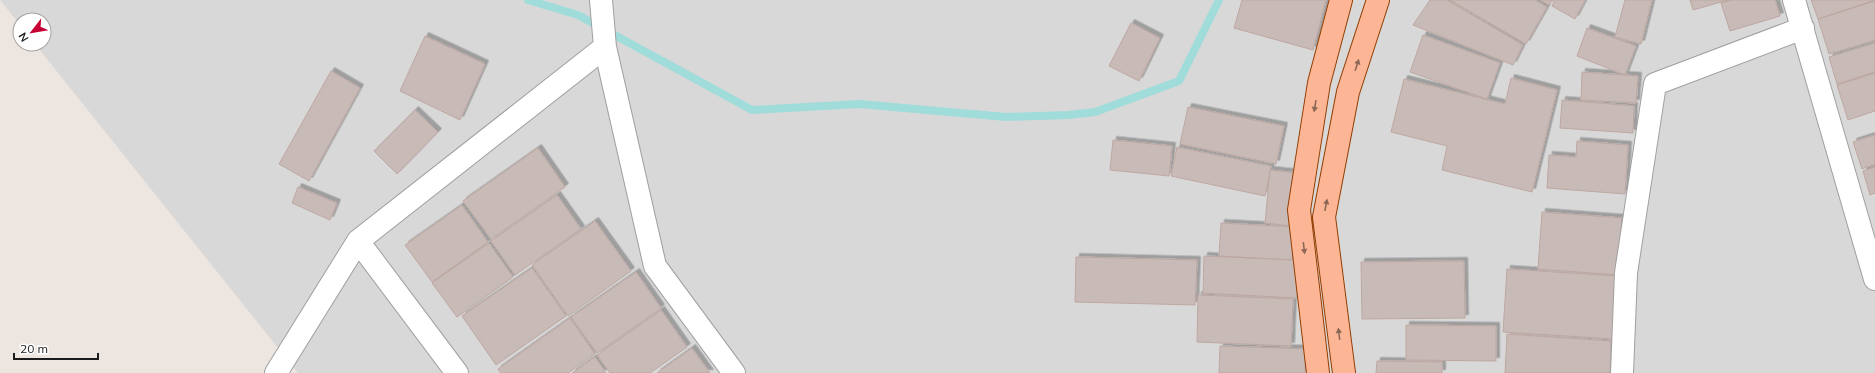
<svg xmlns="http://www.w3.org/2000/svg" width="1875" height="373" font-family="Mulish,sans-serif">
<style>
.residential{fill:#d9d8d8}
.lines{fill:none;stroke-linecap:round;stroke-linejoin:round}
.stream{stroke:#9fdcda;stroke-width:8}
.building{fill:#c8bab6;stroke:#bea7a2;filter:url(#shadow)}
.minor-casing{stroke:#9f9f9f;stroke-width:24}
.major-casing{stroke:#923d00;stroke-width:24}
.minor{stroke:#fff;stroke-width:22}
.major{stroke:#fdb695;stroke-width:22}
.oneway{fill:#8c6858}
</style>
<defs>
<filter id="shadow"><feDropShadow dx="3.5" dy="-3.5" stdDeviation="0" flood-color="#0004"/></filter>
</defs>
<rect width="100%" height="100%" fill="#ede5e0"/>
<!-- residential -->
<path class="residential" d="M0,0H1875V373H298L35,44H44V20H20V25Z"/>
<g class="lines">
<!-- stream -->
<path class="stream" d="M528,0L578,15L752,110L859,104L1006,117L1068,115L1095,112L1179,81L1219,0"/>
</g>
<!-- building -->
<path class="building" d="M1242,0H1326L1313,50L1234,28Z
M1430,0H1447L1523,45L1513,65L1413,25Z
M1450,0H1535L1547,7L1526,44Z
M1540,0H1552L1549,5Z
M1555,0H1585L1575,19L1552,6Z
M1625,0H1652L1641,44L1615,37Z
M1690,0H1728L1693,10Z
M1732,0H1775L1780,16L1730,31L1721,3Z
M1811,0H1875L1818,19Z
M1875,1V40L1829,54L1818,19Z
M1131,23L1160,38L1139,81L1109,66Z
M1587,28L1636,46L1625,75L1577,56Z
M1423,35L1500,63L1487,99L1410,72Z
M425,36L485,64L460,120L400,91Z
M1875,43V72L1837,84L1829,57Z
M331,71L360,88L309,181L279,164Z
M1582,72L1638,76L1636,103L1581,100Z
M1875,73V111L1848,120L1837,85Z
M1511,78L1557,90L1532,192L1442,170L1447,146L1391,132L1404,79L1505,104Z
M1562,100L1634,106L1633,133L1560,128Z
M1188,107L1284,126L1276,164L1180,144Z
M415,110L438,132L397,174L374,151Z
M1875,135V164L1862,169L1853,142Z
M1113,140L1172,146L1169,176L1110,170Z
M1577,141L1628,145L1625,194L1547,188L1549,155L1576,157Z
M1177,147L1271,166L1265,196L1171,176Z
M538,148L565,187L491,239L463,201Z
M1875,167V193L1870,195L1863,171Z
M1270,170L1298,173L1292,226L1265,223Z
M298,187L337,203L330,220L292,203Z
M557,195L581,229L515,275L491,241Z
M462,205L488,242L432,282L405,245Z
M1542,212L1622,218L1618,275L1538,269Z
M595,221L631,271L568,316L532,265Z
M1221,223L1294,227L1292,260L1219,256Z
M489,243L513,277L457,317L432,283Z
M1204,256L1298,260L1297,298L1203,293Z
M1076,257L1197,260L1195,305L1075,302Z
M1464,261L1465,318L1362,319L1361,262Z
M532,268L566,316L496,365L462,316Z
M1507,269L1618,276L1614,339L1503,332Z
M636,272L661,308L597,353L571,317Z
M1198,295L1293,299L1291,346L1197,342Z
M661,310L687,347L650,373H610L597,355Z
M570,318L595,354L568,373H501L498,369Z
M1406,325L1496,326V361L1406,360Z
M1507,334L1611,341L1610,373H1505Z
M1220,346L1306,349L1305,373H1219Z
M692,348L710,373H657Z
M595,357L606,373H572Z
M1377,361L1442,362V373H1376Z"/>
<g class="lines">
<!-- minor casing -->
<g class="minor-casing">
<path id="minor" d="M601,0L605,47L655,266L734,373
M1794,0L1875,279
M358,241L457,373
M276,373L358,241L605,47
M1622,373L1626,273L1655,84L1803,28"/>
</g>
<!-- major casing -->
<g class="major-casing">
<path id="major" d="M1318,373L1299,210L1319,83L1341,0
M1344,373L1324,217L1348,92L1378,0"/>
</g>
<!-- minor -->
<use href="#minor" class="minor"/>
<!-- major -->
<use href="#major" class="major"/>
</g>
<!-- one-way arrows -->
<defs><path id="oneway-solid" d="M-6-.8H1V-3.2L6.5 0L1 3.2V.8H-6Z"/></defs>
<g class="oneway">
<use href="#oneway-solid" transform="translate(1357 65) rotate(-72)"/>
<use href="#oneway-solid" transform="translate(1315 106) rotate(99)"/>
<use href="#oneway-solid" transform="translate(1326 205) rotate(-79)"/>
<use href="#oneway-solid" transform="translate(1304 248) rotate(83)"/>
<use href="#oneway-solid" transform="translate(1339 334) rotate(-97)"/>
</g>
<!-- north arrow -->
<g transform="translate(32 32) rotate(239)"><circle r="19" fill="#ffffff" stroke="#a4a4a4"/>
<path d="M0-3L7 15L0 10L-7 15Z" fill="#c60032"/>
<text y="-6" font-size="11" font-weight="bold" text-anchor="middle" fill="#1b1b1b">N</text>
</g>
<!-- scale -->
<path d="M14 353v6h84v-6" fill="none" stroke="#1b1b1b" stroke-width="2"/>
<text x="20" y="353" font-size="12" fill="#1b1b1b" stroke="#ffffff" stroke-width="3" paint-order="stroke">20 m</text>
</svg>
